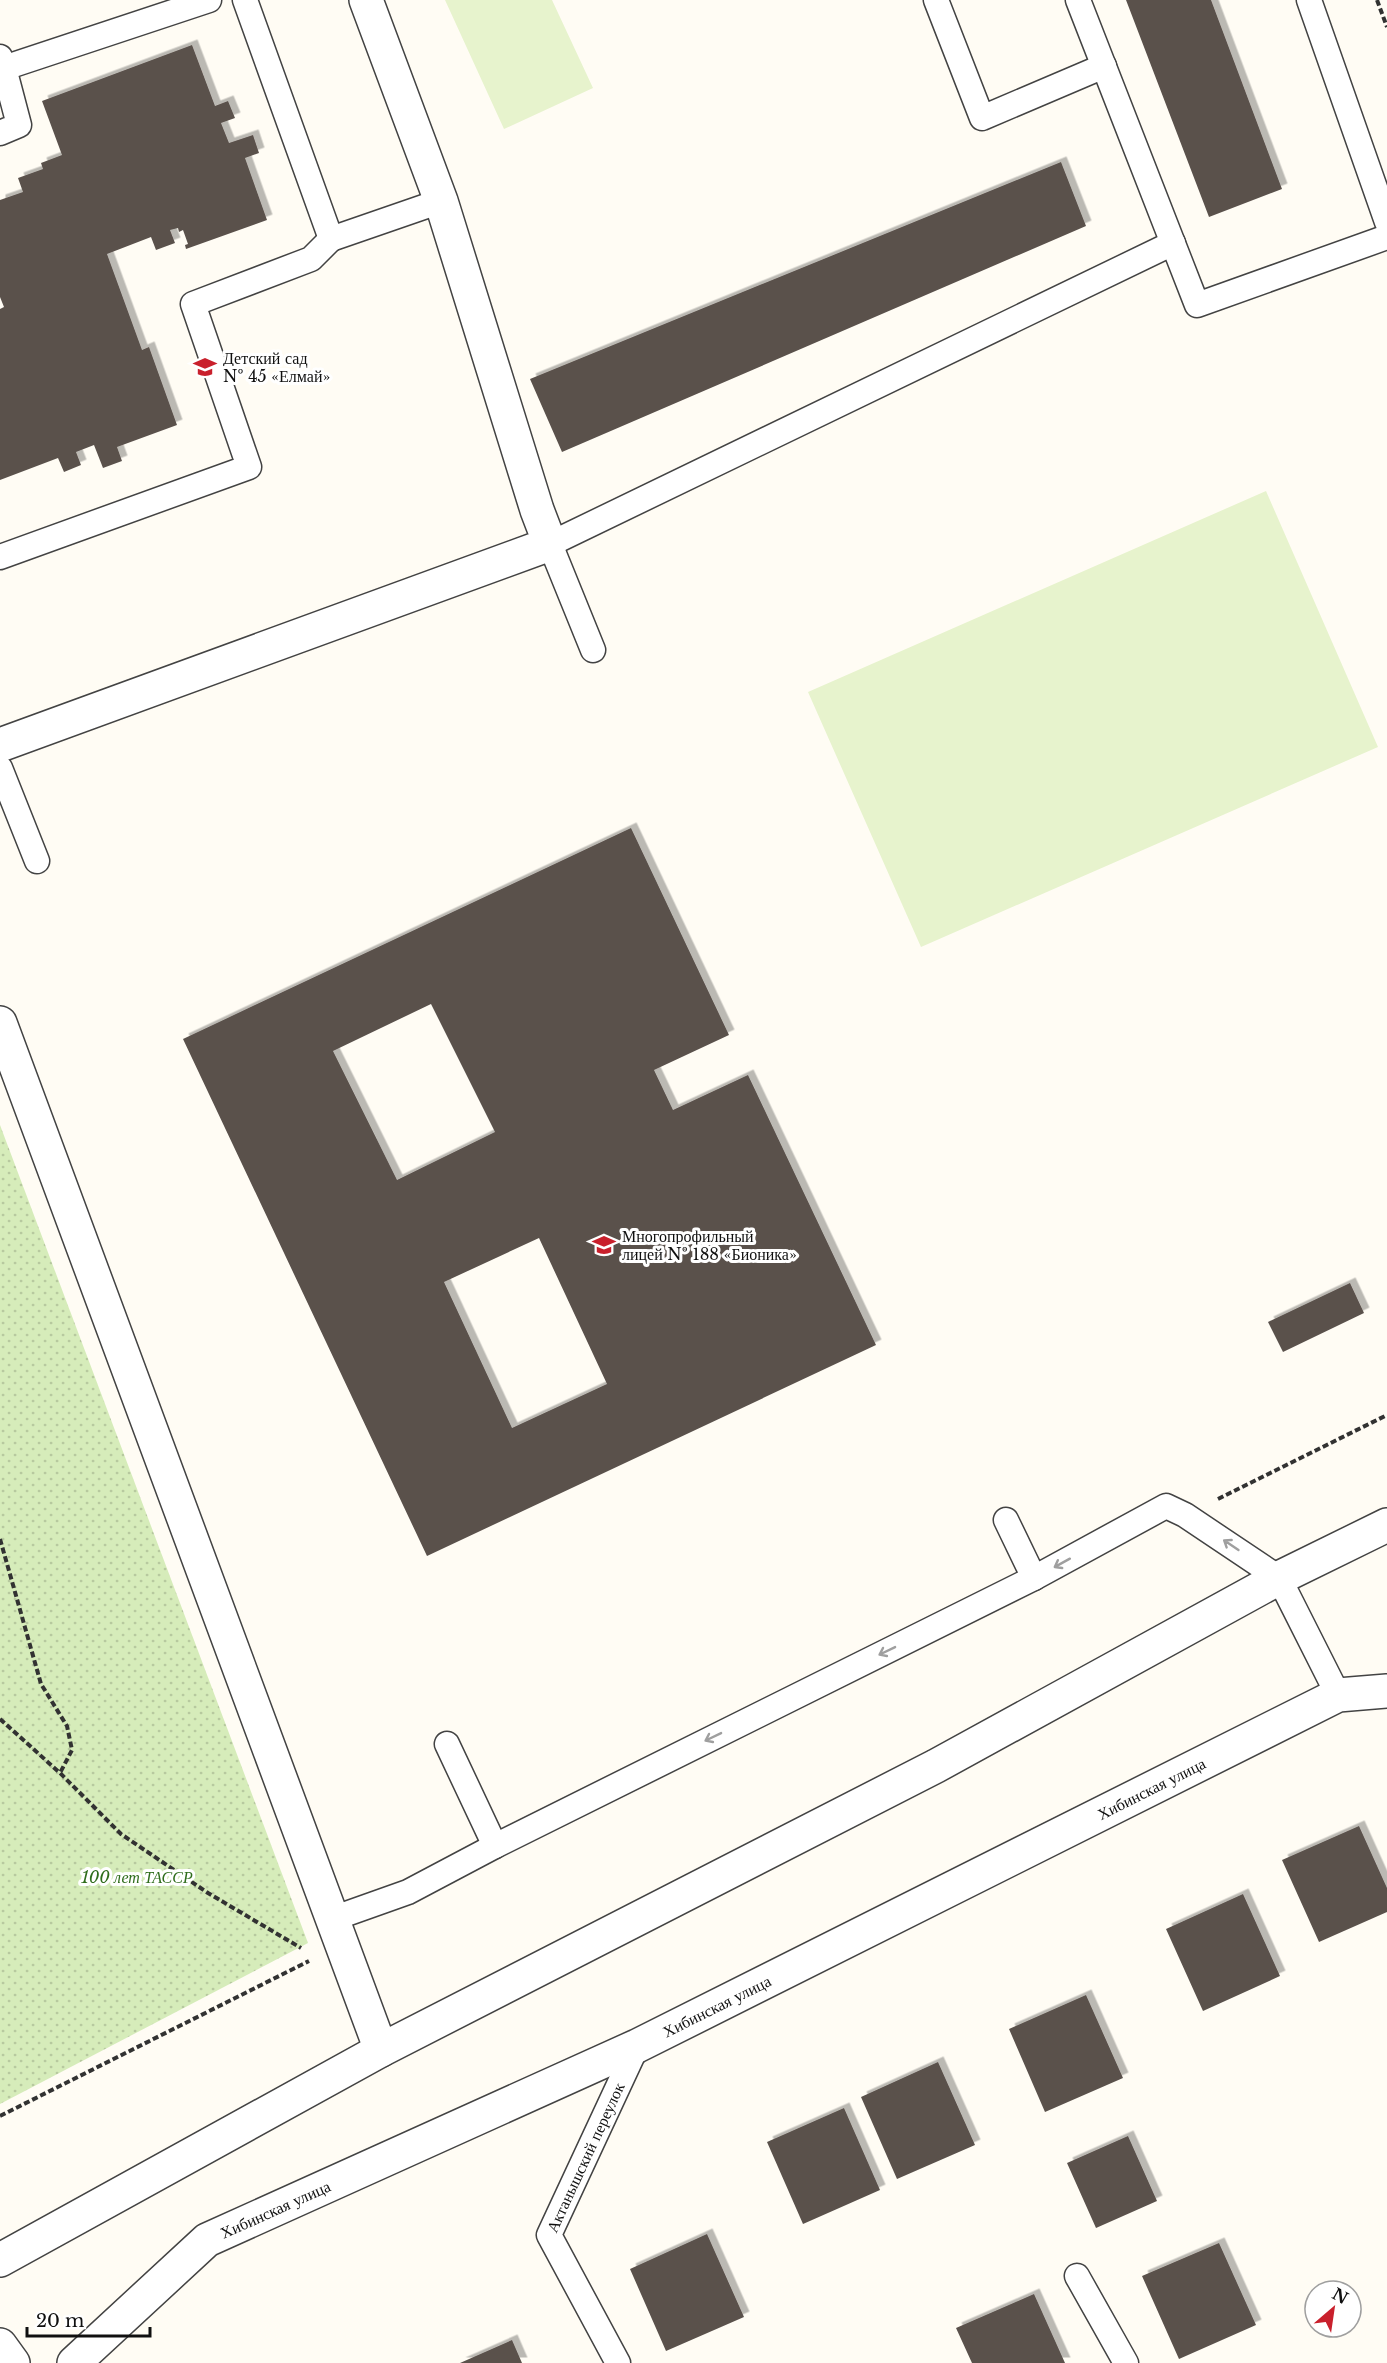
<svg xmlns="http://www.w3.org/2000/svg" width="1387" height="2363" font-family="'Libre Baskerville',serif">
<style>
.park{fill:url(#park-dots)}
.pitch{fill:#e7f3cd}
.building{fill:#5a514c;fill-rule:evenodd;filter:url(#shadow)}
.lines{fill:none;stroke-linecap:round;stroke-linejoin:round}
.lane-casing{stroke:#434343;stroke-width:27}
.street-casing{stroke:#434343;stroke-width:36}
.path{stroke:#323232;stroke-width:4;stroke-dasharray:6 3;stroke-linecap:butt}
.lane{stroke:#fff;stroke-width:24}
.street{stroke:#fff;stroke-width:33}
.oneway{stroke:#9f9f9f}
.labels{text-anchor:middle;stroke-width:6;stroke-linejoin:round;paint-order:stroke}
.poi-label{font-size:16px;fill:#101010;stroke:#fff;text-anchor:start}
.street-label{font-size:16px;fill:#101010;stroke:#fff}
.park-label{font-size:16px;font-style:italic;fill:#2f6d1c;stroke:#fff}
</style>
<defs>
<pattern id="park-dots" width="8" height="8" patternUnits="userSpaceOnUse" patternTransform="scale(1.5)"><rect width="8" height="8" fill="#d6ecba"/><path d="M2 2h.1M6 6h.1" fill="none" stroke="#b7c99f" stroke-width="1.8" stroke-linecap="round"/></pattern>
<filter id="shadow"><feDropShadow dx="5.5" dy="-5.5" stdDeviation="0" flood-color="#0004"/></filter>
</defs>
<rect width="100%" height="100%" fill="#fffcf4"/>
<!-- park -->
<path class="park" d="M0,1125L308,1943L0,2104Z"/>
<!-- pitch -->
<path class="pitch" d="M445,0H552L593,88L504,129Z
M1266,491L1378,747L921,947L808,692Z"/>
<!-- building -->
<path class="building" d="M1126,0H1211L1282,189L1209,217Z
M192,45L215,106L228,101L235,118L221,123L229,143L253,135L259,153L245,158L267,220L186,249L185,245L188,244L183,230L179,232L178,228L170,230L175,243L156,250L151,237L107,254L142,350L149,347L177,425L117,447L122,461L103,468L94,445L76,452L81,465L64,472L58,458L0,480V309L4,307L0,297V200L23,192L18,178L43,169L41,163L62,155L42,101Z
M1061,162L1086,226L562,452L530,379Z
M631,828L729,1035L654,1070L673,1110L748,1075L876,1345L427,1556L183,1039ZM431,1004L495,1132L397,1180L333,1051ZM539,1238L607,1384L512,1428L444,1282Z
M1350,1283L1364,1313L1283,1352L1268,1322Z
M1359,1826L1387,1888V1912L1319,1942L1282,1860Z
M1243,1894L1280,1976L1203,2011L1166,1929Z
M1086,1995L1123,2078L1045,2112L1009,2029Z
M938,2062L975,2145L897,2179L861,2097Z
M844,2108L880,2190L803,2224L767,2142Z
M1128,2136L1157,2201L1096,2228L1067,2163Z
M707,2234L744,2317L666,2351L630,2269Z
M1219,2243L1256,2325L1179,2359L1142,2276Z
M1034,2294L1065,2363H972L956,2328Z
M512,2340L522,2363H460Z"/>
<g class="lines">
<!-- lane casing -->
<g class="lane-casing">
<g id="lane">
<path d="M245,0L331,239L441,201"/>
<path d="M936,0L982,118L1104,66"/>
<path d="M1078,0L1197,305L1387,237"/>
<path d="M1309,0L1387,222"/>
<path d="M0,57L4,68L209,0"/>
<path d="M0,133L19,125L4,68"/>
<path d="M0,557L249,467L193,304L311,259L331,239"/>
<path d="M593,650L550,544L1173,243"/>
<path d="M0,768L37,861"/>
<path d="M1006,1520L1034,1578"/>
<path d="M447,1744L495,1846"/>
<path d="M332,1919L408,1892L495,1846L1034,1578L1166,1506L1185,1515L1279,1578L1338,1695"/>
<path d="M1077,2276L1126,2363"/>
<path id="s1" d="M618,2363L549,2235L637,2046"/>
</g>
</g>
<!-- street casing -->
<g class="street-casing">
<g id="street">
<path d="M0,745L550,544L537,510L441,201L366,0"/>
<path d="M0,1023L381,2050"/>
<path d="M0,2260L381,2050L936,1766L1279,1578L1387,1525"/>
<path d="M0,2345L13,2363"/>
<path id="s2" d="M74,2363L207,2240L637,2046L1338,1695L1387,1691"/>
</g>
</g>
<!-- path -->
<path class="path" d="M1377,0L1387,27
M1218,1499L1387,1415
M0,1539L41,1684L67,1726L72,1750L60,1773
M0,1719L60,1773L121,1834L208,1893L301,1948
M0,2116L309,1961"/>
<!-- lane -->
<use href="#lane" class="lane"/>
<!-- street -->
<use href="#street" class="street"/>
</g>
<!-- one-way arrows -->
<defs><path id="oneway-shaft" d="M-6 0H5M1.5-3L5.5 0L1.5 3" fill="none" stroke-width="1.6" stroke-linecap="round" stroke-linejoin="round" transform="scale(1.5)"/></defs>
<g class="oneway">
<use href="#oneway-shaft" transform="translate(1231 1545) rotate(-146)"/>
<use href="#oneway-shaft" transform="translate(1062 1563) rotate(151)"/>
<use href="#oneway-shaft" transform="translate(887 1651) rotate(154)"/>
<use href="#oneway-shaft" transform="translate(713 1737) rotate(154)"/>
</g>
<!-- icons -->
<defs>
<g id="school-bare" transform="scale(1.8)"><path d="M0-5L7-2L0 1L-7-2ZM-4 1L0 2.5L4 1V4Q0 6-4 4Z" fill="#c9202c" stroke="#fff" stroke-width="2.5" paint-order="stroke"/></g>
</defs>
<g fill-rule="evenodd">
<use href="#school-bare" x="205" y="367"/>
<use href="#school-bare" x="604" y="1245"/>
</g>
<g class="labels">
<!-- poi labels -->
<g class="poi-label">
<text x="223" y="364">Детский сад<tspan x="223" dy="18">№ 45 «Елмай»</tspan></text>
<text x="622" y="1242">Многопрофильный<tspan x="622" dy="18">лицей № 188 «Бионика»</tspan></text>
</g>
<!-- street labels -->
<g class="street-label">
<text dy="6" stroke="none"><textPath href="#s2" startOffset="1228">Хибинская улица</textPath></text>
<text dy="6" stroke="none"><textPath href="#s2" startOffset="742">Хибинская улица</textPath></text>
<text dy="6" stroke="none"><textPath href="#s1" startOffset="231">Актанышский переулок</textPath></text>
<text dy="6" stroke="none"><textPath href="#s2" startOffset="256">Хибинская улица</textPath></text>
</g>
<!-- park labels -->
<g class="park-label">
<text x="137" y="1883">100 лет ТАССР</text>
</g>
</g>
<!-- north arrow -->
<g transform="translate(1333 2309) rotate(29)"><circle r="28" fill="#ffffff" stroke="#9f9f9f" stroke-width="1.5"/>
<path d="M0-4.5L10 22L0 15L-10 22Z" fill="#c9202c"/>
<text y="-9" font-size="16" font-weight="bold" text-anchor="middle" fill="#101010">N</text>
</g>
<!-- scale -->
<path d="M27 2327v9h123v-9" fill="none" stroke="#101010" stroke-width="3"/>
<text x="36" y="2327" font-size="18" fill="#101010" stroke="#ffffff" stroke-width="4.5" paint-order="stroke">20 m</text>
</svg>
